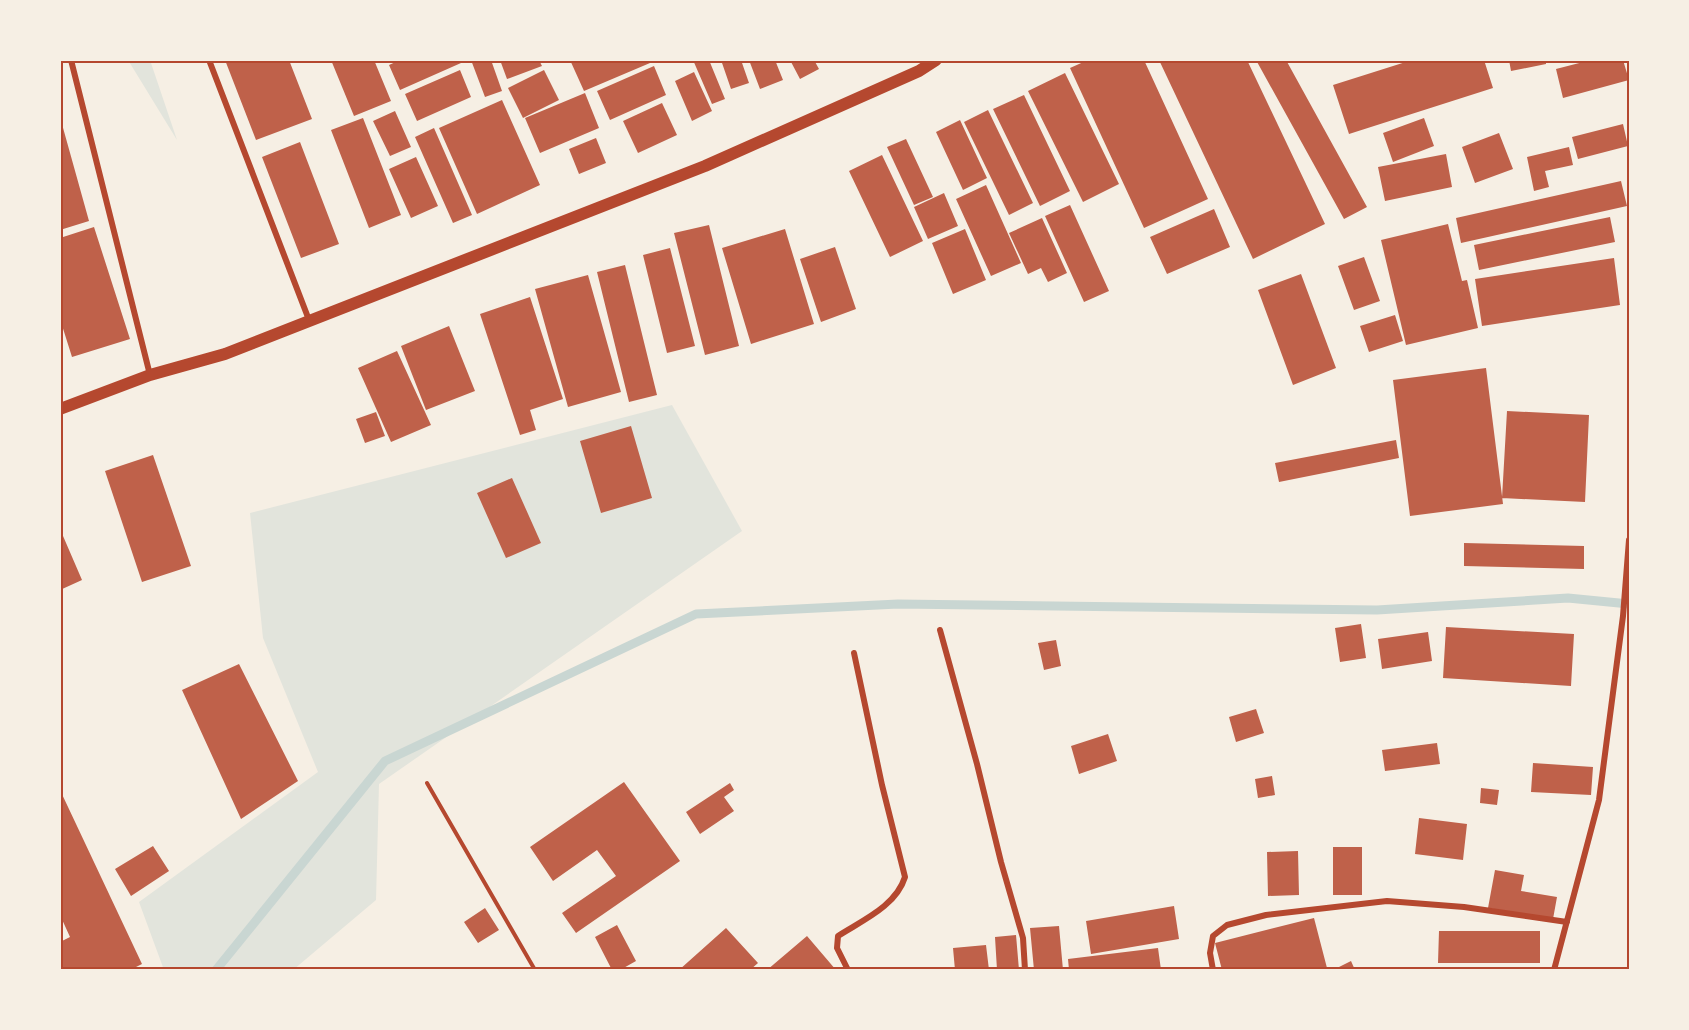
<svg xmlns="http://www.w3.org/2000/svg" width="1689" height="1030" font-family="'Fira Sans Condensed',sans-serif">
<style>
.green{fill:#e2e4dc}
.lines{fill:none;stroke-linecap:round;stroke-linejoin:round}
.stream{stroke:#c9d6d2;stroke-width:9}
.building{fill:#bf614a}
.path{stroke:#b5482f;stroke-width:4}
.minor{stroke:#b5482f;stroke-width:6}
.secondary{stroke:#b5482f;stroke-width:12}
.neatline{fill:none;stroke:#b5482f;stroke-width:2}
</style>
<rect width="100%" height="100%" fill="#f6efe4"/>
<!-- green -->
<path class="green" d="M128,60H150L177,140Z
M672,405L742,531L379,784L376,900L293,970H164L139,902L318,772L263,638L250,513Z"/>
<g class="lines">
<!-- stream -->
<path class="stream" d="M216,970L385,761L696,614L898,604L1377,610L1568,598L1629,604"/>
</g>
<!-- building -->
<path class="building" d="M225,60H289L312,119L256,140Z
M331,60H374L391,101L354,116Z
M400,60H459L461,63L400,90L389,65Z
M471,60H491L502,91L485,97Z
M500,60H539L542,66L507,79Z
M570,60H649L650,63L584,91Z
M693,60H709L725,99L712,104Z
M721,60H741L749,83L731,89Z
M749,60H775L783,80L760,89Z
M790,60H814L819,69L800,79Z
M1088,60H1144L1208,199L1144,228L1070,68Z
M1159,60H1247L1325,224L1253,259Z
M1256,60H1286L1367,207L1344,219Z
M1412,60H1484L1493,88L1349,134L1333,85Z
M1509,60H1546V64L1511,71Z
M1591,60H1623L1629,80L1563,98L1556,69Z
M654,66L666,95L610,120L597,91Z
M460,70L471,97L417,121L405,94Z
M544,70L559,100L523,118L508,88Z
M694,72L712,111L692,121L675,81Z
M1065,73L1119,184L1083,202L1028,91Z
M585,93L599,128L540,153L525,118Z
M1024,95L1070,191L1040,206L993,109Z
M502,100L540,185L477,214L439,128Z
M662,103L677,135L638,153L623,121Z
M988,110L1033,203L1009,215L964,122Z
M395,111L411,147L390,156L373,121Z
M60,117L89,221L60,230Z
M363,118L401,215L369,228L331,130Z
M1424,118L1434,146L1393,162L1383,133Z
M960,120L987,178L963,190L936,132Z
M1623,124L1628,146L1578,159L1572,137Z
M434,128L472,215L453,223L415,137Z
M1499,133L1513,169L1475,183L1462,147Z
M596,138L606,163L579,174L569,149Z
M906,139L933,197L914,205L887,147Z
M300,142L339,244L301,258L262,157Z
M1569,147L1573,165L1545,171L1549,187L1534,191L1527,157Z
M1446,154L1452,187L1385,201L1378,167Z
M882,155L923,241L890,257L849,171Z
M416,157L438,206L411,218L389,169Z
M1621,181L1627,206L1461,243L1456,218Z
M986,185L1021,263L991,276L956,199Z
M944,193L958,226L928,239L914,207Z
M1070,205L1109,291L1084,302L1045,216Z
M1214,209L1230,247L1167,274L1150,237Z
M1610,217L1615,242L1479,270L1474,245Z
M1042,218L1067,273L1048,282L1041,268L1028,274L1009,233Z
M1448,224L1462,281L1467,280L1478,328L1406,345L1381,240Z
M709,225L739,346L705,355L674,233Z
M94,227L130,339L72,357L60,319V238Z
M785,229L814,324L751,344L722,248Z
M965,229L986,280L953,294L932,243Z
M835,247L856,309L821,322L800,259Z
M670,248L695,346L667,353L643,255Z
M1364,257L1380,301L1354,310L1338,266Z
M1614,258L1620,305L1482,326L1475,279Z
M625,265L657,395L629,402L597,272Z
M1301,274L1336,368L1293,385L1258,290Z
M588,275L621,392L568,407L535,289Z
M530,297L563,399L530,410L536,430L520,435L480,314Z
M1395,315L1403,341L1369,352L1360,326Z
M449,326L475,391L426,410L401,346Z
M397,351L431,425L391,442L358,368Z
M1486,368L1503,504L1410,516L1393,380Z
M1507,411L1589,415L1585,502L1502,498Z
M376,412L385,436L365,443L356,419Z
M631,426L652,498L601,513L580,441Z
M1396,440L1399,458L1279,482L1275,463Z
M153,455L191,566L142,582L105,471Z
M512,478L541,543L506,558L477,493Z
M60,529L82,580L60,590Z
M1464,543L1584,546V569L1464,566Z
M1361,624L1366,658L1340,662L1335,628Z
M1446,627L1574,634L1571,686L1443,678Z
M1428,632L1432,661L1382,669L1378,639Z
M1056,640L1061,666L1044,670L1038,643Z
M239,664L298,781L241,819L182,690Z
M1256,709L1264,733L1236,742L1229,717Z
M1108,734L1117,761L1079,774L1071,746Z
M1437,743L1440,764L1385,771L1382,750Z
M1533,763L1593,767L1591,795L1531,792Z
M1272,776L1275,795L1258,798L1255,779Z
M624,782L680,861L576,933L562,913L616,876L597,850L553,881L530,847Z
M730,783L734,790L724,797L734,811L700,834L686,812Z
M1481,788L1499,790L1497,805L1480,803Z
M60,790L142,964L130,970H60V942L70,937L60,915Z
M1419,818L1467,824L1463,860L1415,854Z
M153,846L169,871L131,896L115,869Z
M1333,847H1362V895H1333Z
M1298,851L1299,895L1268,896L1267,852Z
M1495,870L1524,875L1521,891L1557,897L1553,919L1488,908Z
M1174,906L1179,939L1091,954L1086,921Z
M485,908L499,930L478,943L464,922Z
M1314,918L1327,968L1320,970H1222L1215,943Z
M617,925L636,961L620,970H612L595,937Z
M1059,926L1063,970H1034L1030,928Z
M726,928L758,963L750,970H679Z
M1439,931H1540V963H1438Z
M1016,935L1019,970H997L995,937Z
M807,936L836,970H767Z
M986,945L989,970H955L953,948Z
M1158,948L1161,970H1069L1068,959Z
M1351,961L1355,970H1333Z"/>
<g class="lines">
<!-- path -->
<path class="path" d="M427,783L535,970"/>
<!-- minor -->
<path class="minor" d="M71,60L150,375
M209,60L309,320
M940,630L977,764L1001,862L1023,938L1025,970
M848,970L837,948L838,936C863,920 896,906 905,877L882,785L854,653
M1213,970L1210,953L1213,936L1227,925L1266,915L1387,901L1464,907L1567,922
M1554,970L1599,800L1623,616L1629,540"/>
<!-- secondary -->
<path class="secondary" d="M60,409L150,375L225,354L705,166L919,71L936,60"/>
</g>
<!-- border -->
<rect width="1689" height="1030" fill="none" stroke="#f6efe4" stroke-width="123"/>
<rect x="62" y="62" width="1566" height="906" class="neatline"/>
</svg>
